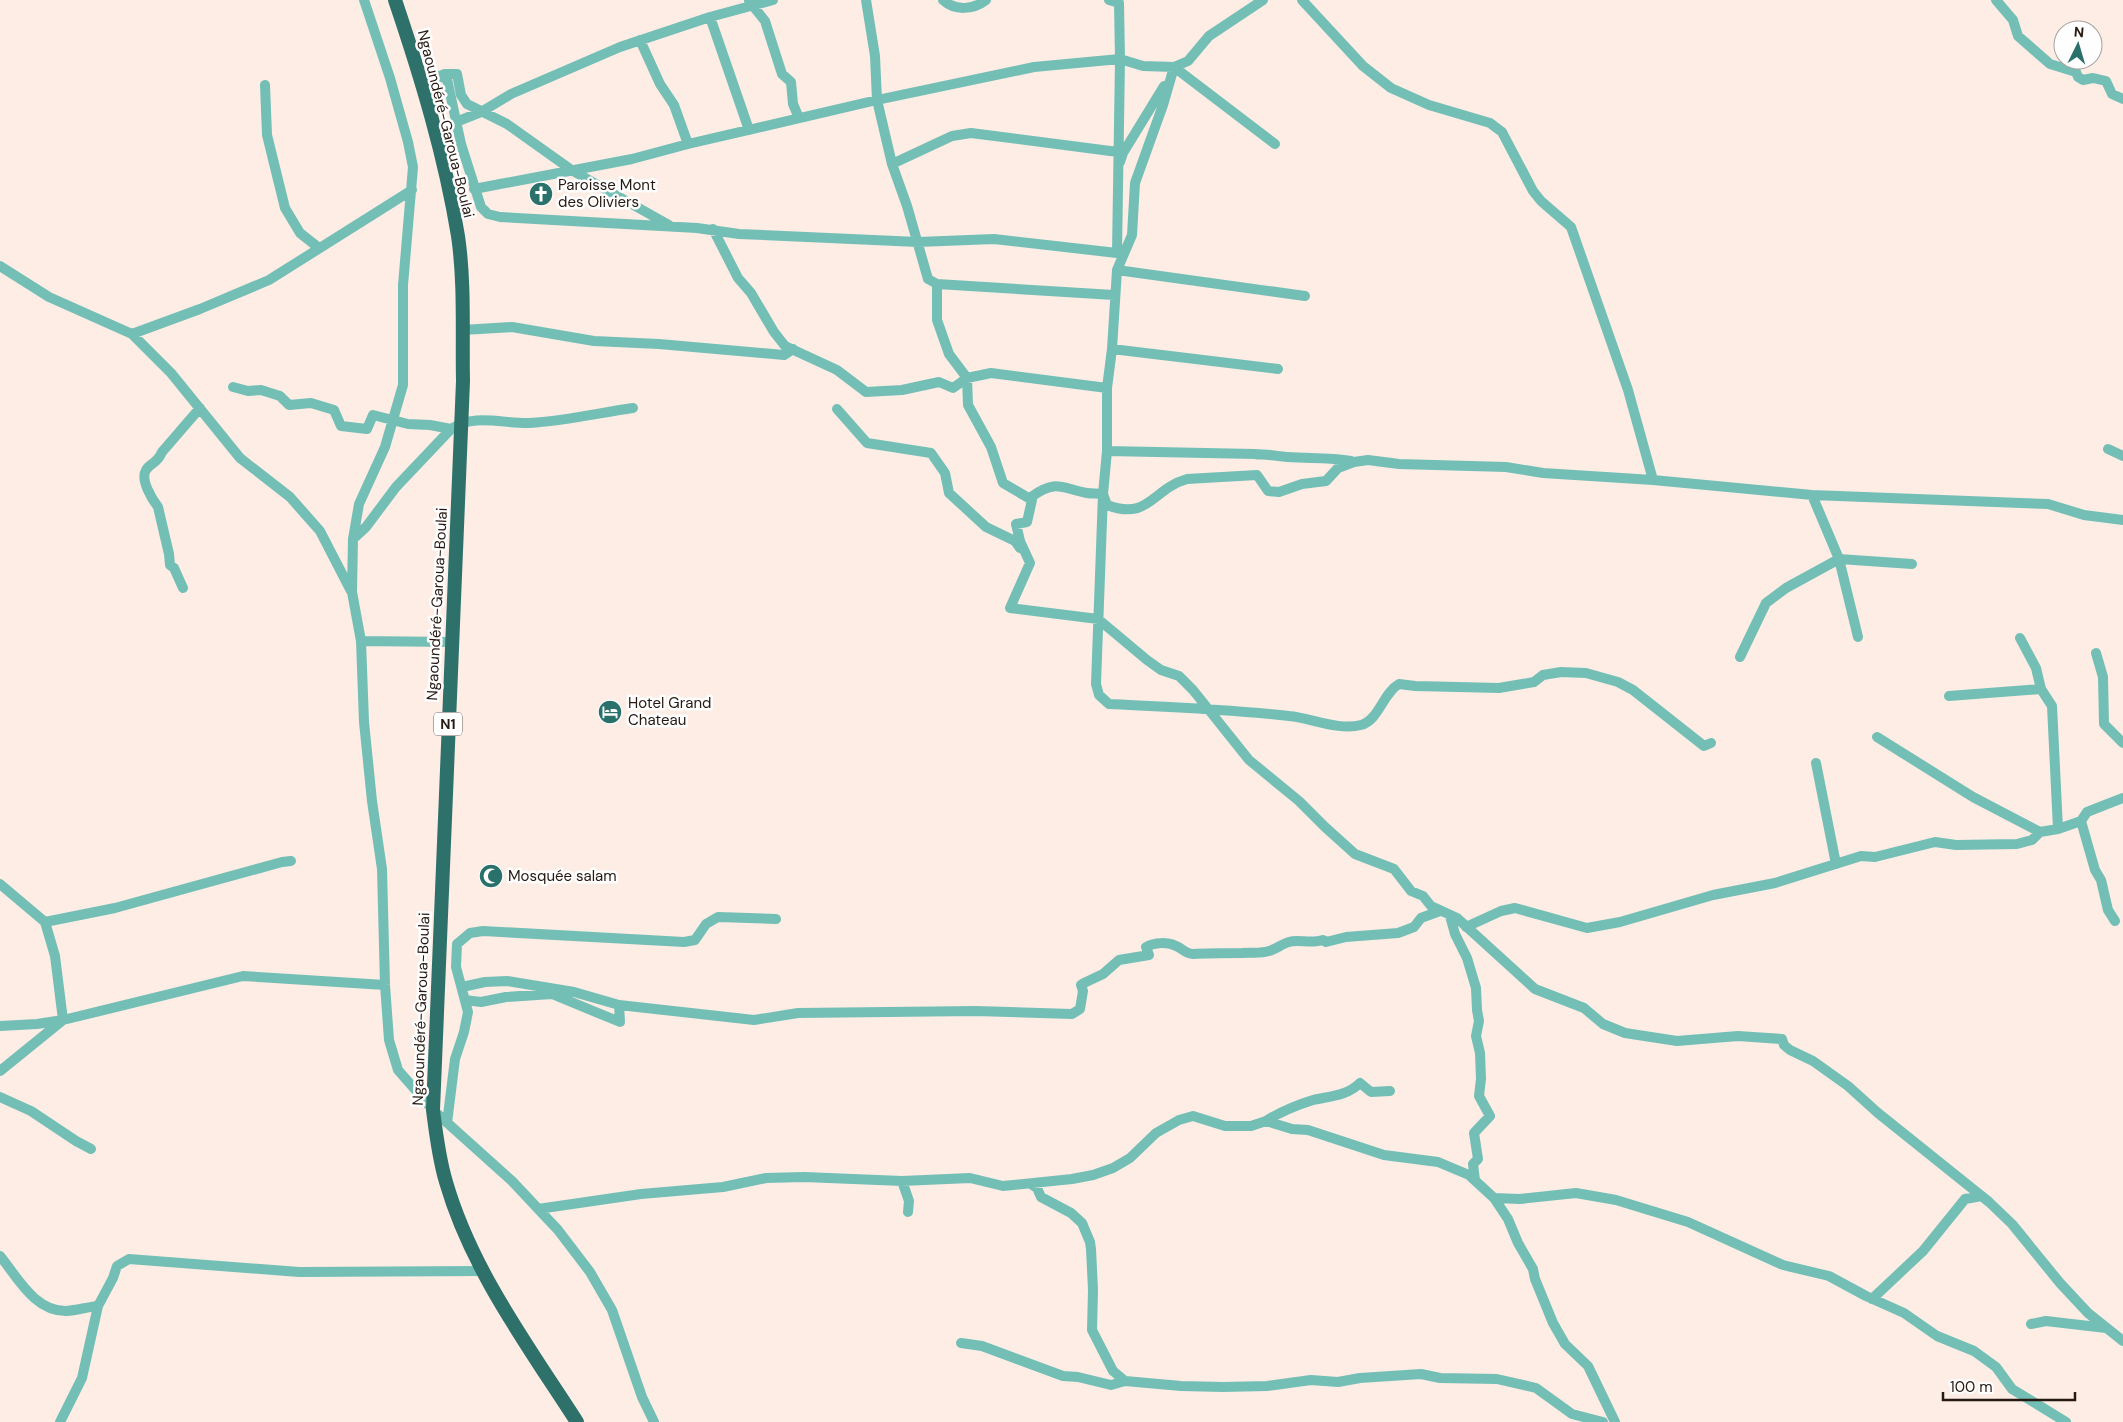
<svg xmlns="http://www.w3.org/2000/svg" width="2123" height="1422" font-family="'DM Sans',sans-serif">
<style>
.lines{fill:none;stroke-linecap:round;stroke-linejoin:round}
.minor{stroke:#73bfb6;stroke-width:10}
.highway{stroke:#2e716a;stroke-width:14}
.labels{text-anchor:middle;stroke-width:5;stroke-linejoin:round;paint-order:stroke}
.shield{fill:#fefefe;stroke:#675e59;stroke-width:1}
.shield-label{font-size:14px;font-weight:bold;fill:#261912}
.street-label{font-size:15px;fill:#261912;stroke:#fefefe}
.poi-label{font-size:15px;fill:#261912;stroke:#fefefe;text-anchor:start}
</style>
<rect width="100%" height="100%" fill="#fdede5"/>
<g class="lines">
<!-- minor -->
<path class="minor" d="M364,0L390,78L408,142L413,167L403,285V385L385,447L359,504L353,539L352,592L361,641L364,722L372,801L382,869L385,985L389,1040L398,1070L433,1110L512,1181L558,1230L590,1272L612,1310L642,1397L654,1422
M866,0L875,56L877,100L892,164L907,206L928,279L937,284V320L949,354L967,378L968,405L991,447L1003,483L1032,500L1027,522L1016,524L1020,541L1030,563L1010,608L1098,619L1147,660L1161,670L1179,676L1193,690L1249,760L1299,801L1325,827L1355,854L1394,869L1411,891L1423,896L1431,906L1457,918L1535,989L1584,1008L1603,1024L1625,1033L1677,1041L1738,1036L1782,1039L1784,1045L1790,1050L1813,1061L1848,1086L1878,1113L1989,1202L2012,1224L2060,1283L2088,1313L2123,1341
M943,0C955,11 973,10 986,0
M1302,0L1363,66L1391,88L1429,105L1490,123L1502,132L1533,191L1541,201L1571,227L1628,390L1653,480
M1996,0L2013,20L2018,36L2050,64L2076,72L2078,77L2083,80L2093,78L2106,81L2112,94L2123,99
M749,1L765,21L782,74L791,82L793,104L799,118
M710,17L749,130
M640,40L660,84L674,105L688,144
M418,74L439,76L447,79L461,144L481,207L488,214L500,217L697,228L739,234L918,242L994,239L1117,253L1120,59L1143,66L1174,67L1188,61L1209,36L1263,0
M440,76L445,74H457L461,95L467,104L507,124L573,171L669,225
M265,85L267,135L285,208L300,233L319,248
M456,122L481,112L511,94L620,47L710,17L773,0
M1120,162L1123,153L1164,86
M892,164L952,136L971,133L1118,152
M474,189L632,159L688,144L877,100L1034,67L1120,59L1119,3L1109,0
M713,229L738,278L751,293L774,332L785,346L837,370L866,392L902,390L939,382L953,388L967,378L991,373L1107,388L1112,349L1117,270L1132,235L1135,183L1163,105L1174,67L1275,144
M0,266L49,297L132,334L171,373L240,458L290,497L320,531L351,591
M1117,270L1305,296
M937,284L1114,295
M462,330L512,327L594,341L659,344L784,355L793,349
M132,334L200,309L269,280L412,190
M1112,349L1278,369
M233,387L248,391L261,390L280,396L289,405L311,403L334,410L341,426L367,429L373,415L408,424L430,425L451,429C474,413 503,424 530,423C565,421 598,413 633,408
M1107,388V451L1103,494L1096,684L1099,695L1109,704C1169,707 1229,709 1289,716C1312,718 1338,731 1361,725C1379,720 1383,693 1399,684L1415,686L1499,688L1534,682L1543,675L1561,672L1586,673L1618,682L1633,690L1704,746L1711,743
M837,409L867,443L931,453L945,473L949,493L986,527L1015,541L1020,548
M2108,449L2123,456
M1107,451L1255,454C1260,455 1265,454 1270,455C1296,460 1325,456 1351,461
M1812,495L1839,559L1858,637
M1032,500L1031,497C1056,479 1061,488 1087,493C1092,494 1098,493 1103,494L1107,505C1149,521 1152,489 1187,479L1257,475L1268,491L1279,492L1302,484L1326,481L1338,468L1354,462L1368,460L1399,464L1506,467L1543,473L1653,480L1812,495L2048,504L2084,515L2123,520
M353,539L366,527L396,487L451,429
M183,588L174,568L170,565L169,554L158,507C152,499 140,480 146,470C150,463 157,464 162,452L200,408
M2020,638L2036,668L2041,689
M361,641L451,642
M2096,653L2103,677L2104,724L2123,743
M1740,657L1766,603L1786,588L1839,559L1912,564
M1949,696L2041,689L2052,706L2058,829
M1877,737L1973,797L2040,832
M1816,763L1836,864
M2081,821L2095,870L2101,880L2108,910L2115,921
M0,884L45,922L55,956L63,1020L0,1071
M1450,916L1455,934L1467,958L1476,988L1477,1010L1479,1021L1476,1036L1480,1053L1481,1079L1479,1096L1490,1116L1474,1133L1478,1159L1473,1164L1475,1180
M45,922L115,908L282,862L291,861
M1466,927L1501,911L1515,908L1587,928L1620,922L1713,895L1775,883L1861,856L1875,857L1935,842L1956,845L2017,844L2032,840L2040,832L2058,829L2081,821L2087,812L2123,798
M462,987L485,982L507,981L574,992L619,1005L754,1020L798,1013L976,1011L1072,1014L1080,1009L1083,991L1081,985L1084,983L1103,974L1119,960L1149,955L1146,947C1155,942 1167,942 1176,946C1182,948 1185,954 1193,954C1208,953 1226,953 1242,953C1251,952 1260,954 1269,951C1276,949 1282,944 1289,942C1298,939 1311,944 1323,940L1326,942L1346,937L1398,933L1414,927L1421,918L1440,911
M465,1000L481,1002L506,997L552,994L620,1022L619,1005
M0,1026L37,1024L63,1020L243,976L385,985
M0,1097L31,1111L76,1141L91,1149
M1266,1121C1280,1112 1297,1105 1313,1100C1330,1096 1347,1096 1360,1083L1371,1092L1390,1091
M447,1123L455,1059L464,1032L468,1012L456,967L457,944L470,933L483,931L684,942L695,940L706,924L718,917L776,919
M902,1181L909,1201L908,1212
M1031,1184L1037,1188L1041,1197L1071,1213L1082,1223L1090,1242L1091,1249L1093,1290L1092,1330L1113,1371L1125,1381L1181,1386L1223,1387L1267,1386L1311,1380L1338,1382L1360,1378L1421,1374L1440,1378L1497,1379L1536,1388L1572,1414L1603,1422
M1494,1198L1508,1219L1518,1243L1533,1269L1535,1279L1553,1323L1565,1344L1588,1366L1615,1422
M538,1209L641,1194L723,1187L766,1178L804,1177L902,1181L970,1178L1003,1186L1072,1179L1093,1175L1113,1168L1130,1158L1156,1133L1179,1120L1193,1116L1225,1126H1251L1266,1121L1292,1129L1308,1130L1384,1155L1438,1162L1469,1175L1494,1198L1520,1199L1576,1193L1616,1200L1688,1222L1783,1265L1829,1276L1866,1296L1904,1313L1937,1336L1974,1351L1996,1367L2012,1389L2066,1422
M0,1256C18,1278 35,1312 67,1311C77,1310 88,1307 98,1306
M1872,1299L1923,1251L1965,1199L1982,1196
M2031,1324L2046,1321L2106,1328
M961,1343L982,1346L1063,1376L1078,1377L1111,1385L1125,1381
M60,1422L82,1378L98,1306L113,1278L117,1266L129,1259L299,1272L483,1271"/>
<!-- highway -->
<path class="highway" d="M395,0C421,77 445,156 458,236C465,284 462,333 463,381L433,1110C436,1134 439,1159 446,1182C471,1269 528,1346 577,1422"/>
</g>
<!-- icons -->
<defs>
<g id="church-disc" transform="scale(1.25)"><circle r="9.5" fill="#29716a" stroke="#fefefe"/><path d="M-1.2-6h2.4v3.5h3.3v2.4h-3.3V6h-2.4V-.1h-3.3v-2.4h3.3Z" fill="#fff"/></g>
<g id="hotel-disc" transform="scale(1.25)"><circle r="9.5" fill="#29716a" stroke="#fefefe"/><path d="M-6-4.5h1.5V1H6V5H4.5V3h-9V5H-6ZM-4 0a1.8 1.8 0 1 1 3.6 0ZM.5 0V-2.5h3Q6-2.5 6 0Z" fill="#fff"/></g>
<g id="mosque-disc" transform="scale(1.25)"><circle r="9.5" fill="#29716a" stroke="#fefefe"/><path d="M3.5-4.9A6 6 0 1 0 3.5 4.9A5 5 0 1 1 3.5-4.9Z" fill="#fff"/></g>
</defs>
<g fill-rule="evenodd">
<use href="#church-disc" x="541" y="194"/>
<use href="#hotel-disc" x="610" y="712"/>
<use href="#mosque-disc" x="491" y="876"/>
</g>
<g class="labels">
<!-- shield labels -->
<rect class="shield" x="434" y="712.5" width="28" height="23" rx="4"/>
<g class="shield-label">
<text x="448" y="729">N1</text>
</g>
<!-- street labels -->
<g class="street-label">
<text transform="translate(446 124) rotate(76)" y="5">Ngaoundéré-Garoua-Boulai</text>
<text transform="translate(437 604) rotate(-87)" y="5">Ngaoundéré-Garoua-Boulai</text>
<text transform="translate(421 1009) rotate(-88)" y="5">Ngaoundéré-Garoua-Boulai</text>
</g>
<!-- poi labels -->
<g class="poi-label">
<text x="558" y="190">Paroisse Mont<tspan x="558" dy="17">des Oliviers</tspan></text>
<text x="628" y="708">Hotel Grand<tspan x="628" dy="17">Chateau</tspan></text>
<text x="508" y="881">Mosquée salam</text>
</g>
</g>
<!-- north arrow -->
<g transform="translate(2078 45) rotate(5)"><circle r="24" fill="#fefefe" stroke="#a8a2a0"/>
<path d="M0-4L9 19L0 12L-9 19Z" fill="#29716a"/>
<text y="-8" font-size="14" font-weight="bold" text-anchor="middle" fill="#261912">N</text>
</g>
<!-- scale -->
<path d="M1943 1392v8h132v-8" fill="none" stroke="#261912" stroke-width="2.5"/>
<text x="1950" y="1392" font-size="15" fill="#261912" stroke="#fefefe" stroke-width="4" paint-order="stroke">100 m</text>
</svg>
